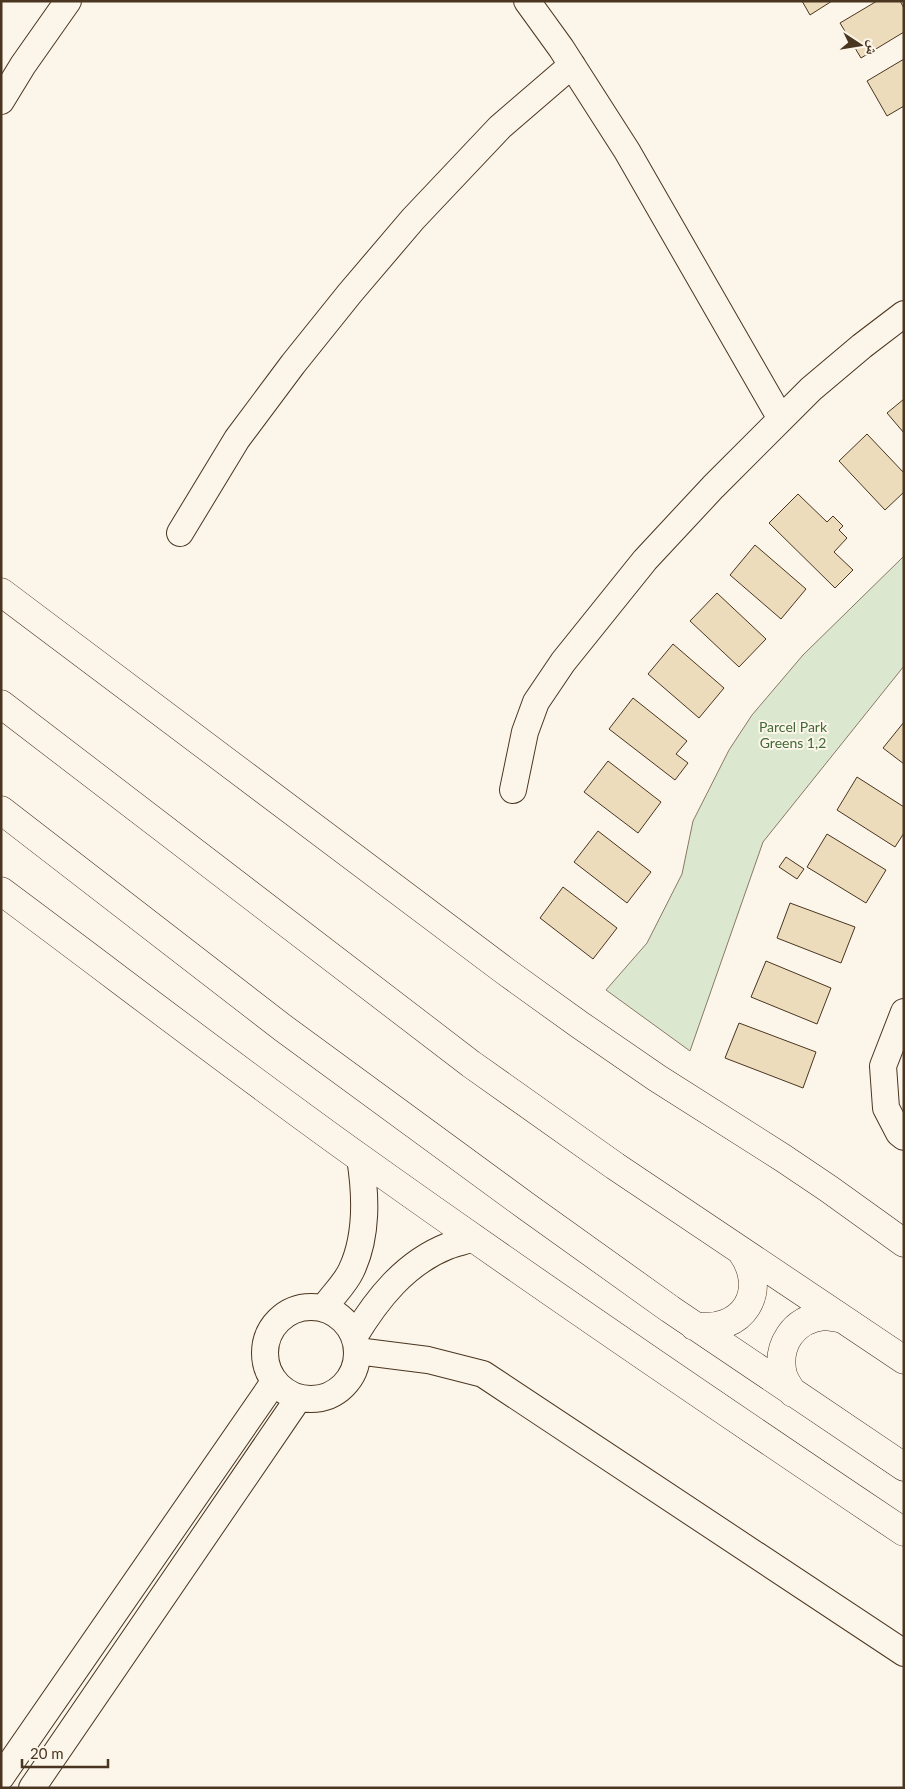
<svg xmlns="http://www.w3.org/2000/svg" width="905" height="1789" font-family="Lato,'Noto Naskh Arabic',sans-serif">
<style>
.green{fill:#dce7d0;stroke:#887966}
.building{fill:#ecdcbc;stroke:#4a3520}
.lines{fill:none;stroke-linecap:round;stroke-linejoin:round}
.minor-casing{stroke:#4a3520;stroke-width:28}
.tertiary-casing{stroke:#4a3520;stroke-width:29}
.secondary-casing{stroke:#4a3520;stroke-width:29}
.minor{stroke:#fbf6e9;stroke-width:26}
.tertiary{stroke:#fbf6e9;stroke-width:28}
.secondary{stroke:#fbf6e9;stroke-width:28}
.labels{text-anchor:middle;stroke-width:4;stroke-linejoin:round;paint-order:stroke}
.park-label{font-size:14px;fill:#436837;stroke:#fbf6e9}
</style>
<rect width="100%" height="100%" fill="#fbf6e9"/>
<!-- green -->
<path class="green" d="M904,556V666L763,842L690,1051L606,990L647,943L682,874L693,821L729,750L752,715L803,655Z"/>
<!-- building -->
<path class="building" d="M802,1H832L810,15Z
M877,1H900L904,8V32L861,58L840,23Z
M904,59V106L887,116L867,81Z
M904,399V433L887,413Z
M867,434L904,473V492L885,510L839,461Z
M798,494L827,522L833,516L843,526L839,530L847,538L834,552L853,570L835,588L769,523Z
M755,545L806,589L781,619L730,575Z
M717,593L766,639L739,667L690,621Z
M673,644L724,688L699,718L648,674Z
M633,698L687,741L676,754L688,763L675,780L609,729Z
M904,722V764L883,748Z
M608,761L661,802L638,833L584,792Z
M857,777L904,807V833L895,847L837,810Z
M598,831L651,872L627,903L574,862Z
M827,834L886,870L866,903L807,867Z
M786,857L804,869L797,879L779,867Z
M563,887L617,928L593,959L540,918Z
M790,903L855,927L841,963L777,938Z
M766,961L831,988L817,1024L751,997Z
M739,1023L816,1052L803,1088L725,1058Z"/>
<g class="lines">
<!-- minor casing -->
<g class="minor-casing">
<path id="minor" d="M527,1L561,48L627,151L781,419
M1,101L23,65L68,1
M180,533L237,439L293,364L350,293L413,219L500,127L572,65
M513,790L525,732L536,702L563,662L645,560L713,487L811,389L862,346L904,314
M904,1012L883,1066L886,1108L899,1133L904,1137
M265 1353a46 46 0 1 1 92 0a46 46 0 1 1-92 0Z
M324,1308C332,1296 345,1284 351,1271C368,1236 366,1195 360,1158
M354,1337C377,1299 405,1263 448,1246C456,1243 466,1241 474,1238
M357,1351L428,1360L483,1374L904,1653
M1,1777L274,1382
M32,1788L298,1399"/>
</g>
<!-- tertiary casing -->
<g class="tertiary-casing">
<path id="tertiary" d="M1,592L505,971L580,1025L657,1078L783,1158L829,1189L904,1243
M1,891C122,981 241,1073 363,1160C541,1287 722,1410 904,1532"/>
</g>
<!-- secondary casing -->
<g class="secondary-casing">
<path id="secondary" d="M1,704L471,1064L615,1166L904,1360
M1,810L283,1028L526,1206L670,1309L904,1467
M694,1326C743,1334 770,1291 741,1251
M793,1393C789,1387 785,1381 783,1375C776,1346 793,1319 824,1316C830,1316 837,1318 843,1319"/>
</g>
<!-- minor -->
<use href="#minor" class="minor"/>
<!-- tertiary -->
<use href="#tertiary" class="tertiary"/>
<!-- secondary -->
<use href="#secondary" class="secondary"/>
</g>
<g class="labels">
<!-- park labels -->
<g class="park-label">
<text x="793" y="732">Parcel Park<tspan x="793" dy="16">Greens 1,2</tspan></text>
</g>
</g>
<!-- border -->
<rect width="905" height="1789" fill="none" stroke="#4a3520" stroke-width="5"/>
<!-- north arrow -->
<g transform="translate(860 45) rotate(102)" stroke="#fbf6e9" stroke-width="4" paint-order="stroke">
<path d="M0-4L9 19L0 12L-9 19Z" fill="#4a3520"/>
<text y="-8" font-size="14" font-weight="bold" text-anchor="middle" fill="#4a3520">ش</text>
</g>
<!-- scale -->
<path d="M22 1759v8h86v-8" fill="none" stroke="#4a3520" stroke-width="2.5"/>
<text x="30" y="1759" font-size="15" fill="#4a3520" stroke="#fbf6e9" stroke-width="4" paint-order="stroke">20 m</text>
</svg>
